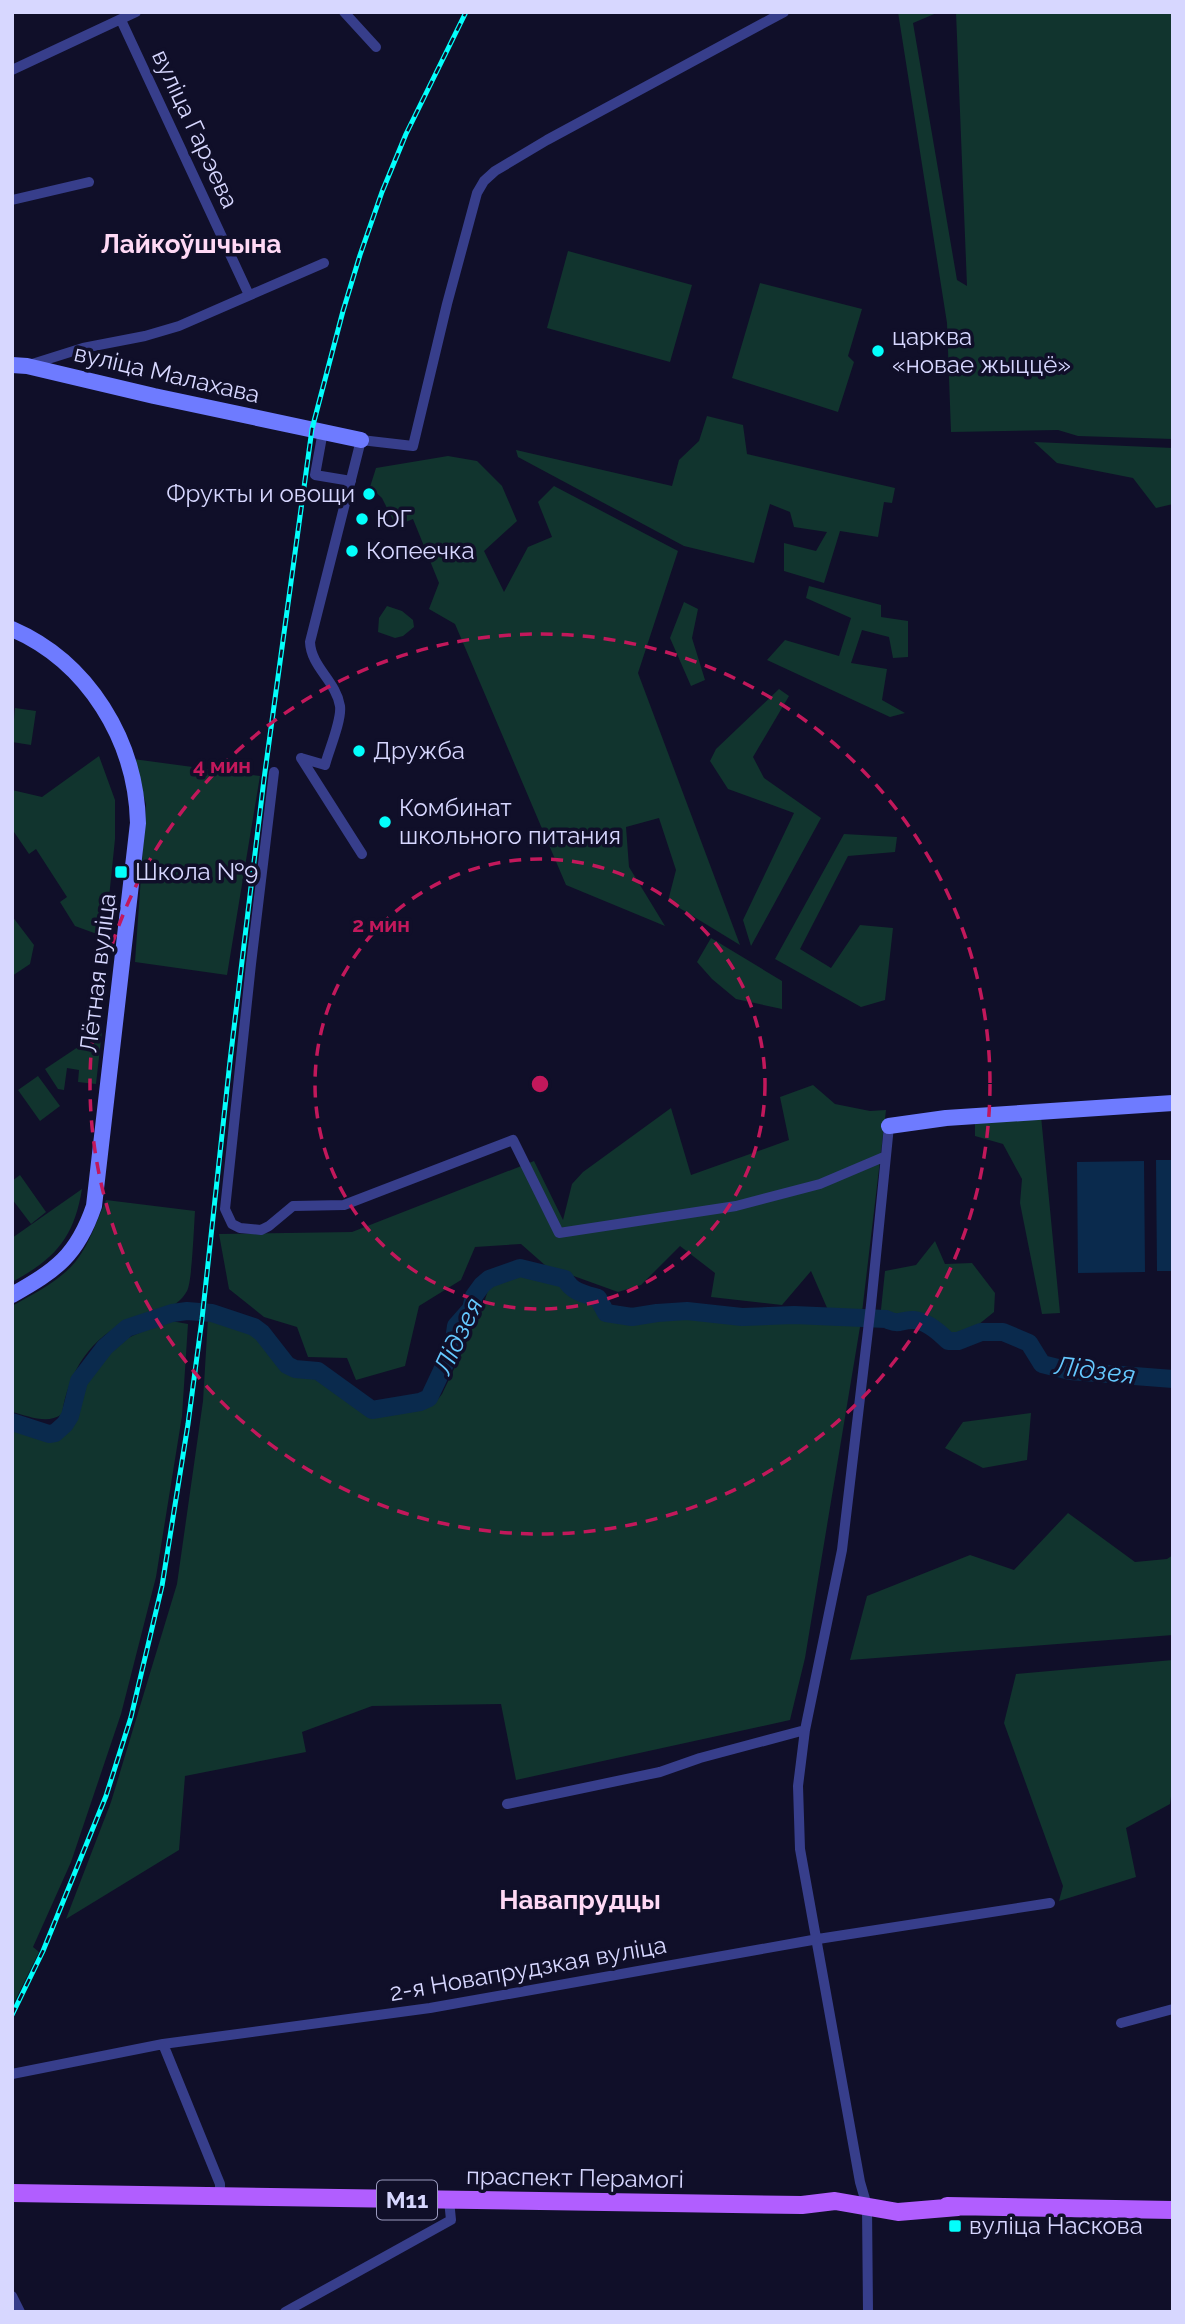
<svg xmlns="http://www.w3.org/2000/svg" width="1185" height="2324" font-family="Raleway,sans-serif">
<style>
.green{fill:#11342e}
.water{fill:#0a2a4d}
.lines{fill:none;stroke-linecap:round;stroke-linejoin:round}
.river{stroke:#0a2a4d;stroke-width:18}
.street{stroke:#373e8b;stroke-width:10}
.secondary{stroke:#6e7bff;stroke-width:16}
.primary{stroke:#b15eff;stroke-width:18}
.rail-casing{stroke:#03fffc;stroke-width:5}
.rail{stroke:#100f29;stroke-width:2.5;stroke-dasharray:8;stroke-linecap:butt}
.ring{fill:none;stroke:#c2185b;stroke-width:3.5;stroke-dasharray:12 9}
.poi-dot{fill:#03fffc;stroke:#100f29;stroke-width:2.5}
.labels{text-anchor:middle;stroke-width:7;stroke-linejoin:round;paint-order:stroke}
.shield{fill:#100f29;stroke:#9b9bbf;stroke-width:2}
.shield-label{font-size:23px;font-weight:bold;fill:#d7d7ff}
.street-label{font-size:24px;fill:#d7d7ff;stroke:#100f29}
.poi-label{font-size:24px;fill:#d7d7ff;stroke:#100f29;text-anchor:start}
.neighbourhood-label{font-size:26px;font-weight:bold;fill:#ffd9f5;stroke:#100f29}
.water-label{font-size:26px;font-style:italic;fill:#65c9ff;stroke:#100f29}
.centre{fill:#c2185b;stroke:#100f29;stroke-width:3.5}
.ring-label{font-size:21px;text-anchor:middle;font-weight:bold;fill:#c2185b;stroke:#100f29;stroke-width:7;stroke-linejoin:round;paint-order:stroke}
</style>
<rect width="100%" height="100%" fill="#100f29"/>
<!-- green -->
<path class="green" d="M898,12H939L913,23L957,280L967,286L956,12H1173V439L1078,436L1058,430L951,432L947,323Z
M568,251L692,285L670,362L547,328Z
M760,283L862,309L848,356L854,362L838,412L732,378Z
M707,416L743,425L747,454L895,488L892,503L884,502L878,537L840,531L824,583L784,571V543L816,551L827,532L794,527L790,512L770,504L754,563L684,546L518,457L516,450L672,486L679,460L699,441Z
M1034,442L1173,448V504L1156,508L1133,478L1057,463Z
M448,456L477,461L502,486L517,521L484,551L504,592L528,547L552,537L538,502L554,486L678,551L638,673L740,945L668,901L676,870L659,818L626,827L629,867L665,926L566,885L455,624L429,609L439,583L413,519L396,526L382,498L370,487L376,468Z
M809,586L881,605V617L908,621V657L893,658L889,637L862,630L851,663L887,669L882,700L905,713L890,717L767,660L785,640L839,656L851,618L806,598Z
M684,602L698,609L692,638L705,680L691,686L670,638Z
M387,606L402,611L413,620L414,627L403,636L395,638L378,632L379,618Z
M779,689L789,696L753,757L764,778L821,818L751,946L743,920L794,813L728,789L710,761L716,749Z
M15,708L36,711L31,745L12,742Z
M99,756L115,800V839L105,937L75,926L60,902L67,897L36,849L29,854L12,829V790L42,797Z
M133,759L260,776L227,975L135,962L146,804Z
M844,834L897,837L895,852L848,856L800,949L831,968L860,925L893,928L885,1000L861,1007L775,959Z
M12,916L34,945L30,964L12,976Z
M711,938L782,981V1009L736,999L712,979L697,962Z
M102,1031L96,1084L78,1082L79,1070L67,1068L64,1090L58,1089L45,1069Z
M38,1076L60,1106L40,1121L18,1090Z
M813,1085L835,1104L870,1111L886,1110L861,1321L805,1658L790,1720L516,1780L501,1704L372,1706L302,1732L306,1752L185,1776L179,1850L66,1919L111,1802L177,1584L203,1401L208,1318L252,1330L272,1353L289,1366L315,1372L337,1384L359,1405L370,1412L435,1403L442,1394L466,1344L468,1324L483,1306L489,1287L529,1271L559,1279L577,1294L595,1297L605,1313L616,1318L630,1320L659,1315L743,1321L831,1317L811,1271L782,1305L711,1297L715,1273L680,1246L641,1285L618,1292L546,1266L521,1244L475,1247L461,1280L419,1306L405,1366L356,1380L347,1358L308,1357L297,1327L264,1317L229,1289L219,1234L352,1232L534,1161L563,1220L572,1184L583,1172L671,1108L691,1175L789,1140L780,1097Z
M1041,1116L1060,1313L1042,1314L1020,1203L1022,1179L1003,1144L975,1136V1119Z
M20,1175L46,1212L31,1224L12,1199V1181Z
M82,1189C74,1238 55,1259 12,1282V1238Z
M106,1200L195,1211C194,1226 192,1283 187,1291C176,1311 152,1313 132,1320C91,1335 68,1373 62,1414C47,1425 29,1416 12,1412V1306C35,1293 60,1281 76,1261C90,1243 97,1220 106,1200Z
M935,1241L945,1264L972,1263L995,1293L994,1312L958,1341H948L938,1332L915,1320L895,1324L886,1319H880L885,1271L916,1265Z
M171,1321L188,1324L182,1416L156,1577L121,1714L71,1862L33,1947L39,1952L12,2007V1428L53,1437C60,1432 69,1426 74,1420C84,1407 83,1384 92,1368C109,1342 143,1331 171,1321Z
M1031,1413L1027,1460L983,1468L945,1448L963,1422Z
M1068,1513L1135,1562L1167,1559L1173,1555V1635L850,1660L867,1596L970,1555L1014,1570Z
M1173,1660V1782L1170,1804L1126,1828L1136,1877L1059,1901L1063,1886L1004,1723L1016,1674Z"/>
<!-- water -->
<path class="water" d="M1156,1160H1173V1271H1157Z
M1144,1161L1145,1272L1078,1273L1077,1162Z"/>
<g class="lines">
<!-- river -->
<path class="river" d="M12,1422L49,1434L55,1433L65,1424L70,1416L79,1381L105,1347L127,1328L172,1313L187,1311L212,1313L254,1327L262,1333L287,1365L295,1369L318,1371L372,1410L420,1402L429,1398L453,1347L456,1326L471,1309L474,1296L482,1285L489,1279L520,1268L565,1279C572,1292 584,1294 598,1298L606,1313L632,1317L657,1313L687,1311L742,1317L794,1315L886,1319C900,1326 901,1319 914,1320C926,1321 940,1333 948,1341H958L981,1332H1003L1029,1343L1042,1364L1070,1371L1173,1379"/>
<!-- street -->
<path class="street" d="M344,12L376,47
M121,20L249,295
M12,70L136,12
M12,200L89,182
M29,365L83,348L145,336L179,326L324,263
M323,431L315,475L351,481
M301,758L325,765C329,750 342,720 340,706C336,681 311,667 310,642L361,440L413,446L447,304L477,193L484,181L495,171L547,140L784,12
M301,758L362,854
M274,772L251,964L225,1209L232,1224L240,1228L261,1230L269,1226L293,1206L344,1205L513,1140L559,1233L736,1206L820,1184L886,1156
M507,1804L660,1772L700,1758L805,1730
M1121,2023L1173,2009
M163,2044L220,2184V2196
M12,2074L163,2044L430,2008L818,1939L1050,1903
M12,2296L20,2312
M285,2312L451,2220L449,2200
M868,2312L867,2206L860,2182L800,1849L798,1786L805,1730L842,1550L871,1305L889,1126"/>
<!-- secondary -->
<path class="secondary" d="M12,365L27,366L154,396L361,440
M12,629C88,662 136,740 138,823L94,1206C77,1256 56,1270 12,1295
M889,1126L946,1118L1173,1103"/>
<!-- primary -->
<path class="primary" d="M12,2193L802,2205L835,2201L898,2212L958,2207
M947,2206L1173,2210"/>
<!-- rail casing -->
<g class="rail-casing">
<path id="rail" d="M12,2015L43,1951L106,1796L131,1717L162,1586L188,1424L202,1319L230,1061L264,779L312,429L343,311L360,255L382,192L406,134L466,12"/>
</g>
<!-- rail -->
<use href="#rail" class="rail"/>
</g>
<!-- distance rings -->
<g class="ring">
<circle cx="540" cy="1084" r="225"/>
<circle cx="540" cy="1084" r="450"/>
</g>
<!-- markers -->
<g class="poi-dot">
<circle cx="878" cy="351" r="7"/>
<circle cx="369" cy="494" r="7"/>
<circle cx="362" cy="519" r="7"/>
<circle cx="352" cy="551" r="7"/>
<circle cx="359" cy="751" r="7"/>
<circle cx="385" cy="822" r="7"/>
<rect x="114" y="865" width="14" height="14" rx="3.5"/>
<rect x="948" y="2219" width="14" height="14" rx="3.5"/>
</g>
<g class="labels">
<!-- shield labels -->
<rect class="shield" x="377" y="2180.5" width="60" height="39" rx="5"/>
<g class="shield-label">
<text x="407" y="2208">М11</text>
</g>
<!-- street labels -->
<g class="street-label">
<text transform="translate(195 129) rotate(65)" y="8">вуліца Гарэева</text>
<text transform="translate(167 374) rotate(13)" y="8">вуліца Малахава</text>
<text transform="translate(98 973) rotate(-83)" y="8">Лётная вуліца</text>
<text transform="translate(528 1969) rotate(-10)" y="8">2-я Новапрудзкая вуліца</text>
<text transform="translate(575 2178) rotate(1)" y="8">праспект Перамогі</text>
</g>
<!-- poi labels -->
<g class="poi-label">
<text x="892" y="345">царква<tspan x="892" dy="28">«новае жыццё»</tspan></text>
<text x="355" y="502" text-anchor="end">Фрукты и овощи</text>
<text x="376" y="527">ЮГ</text>
<text x="366" y="559">Копеечка</text>
<text x="373" y="759">Дружба</text>
<text x="399" y="816">Комбинат<tspan x="399" dy="28">школьного питания</tspan></text>
<text x="135" y="880">Школа №9</text>
<text x="969" y="2234">вуліца Наскова</text>
</g>
<!-- neighbourhood labels -->
<g class="neighbourhood-label">
<text x="191" y="253">Лайкоўшчына</text>
<text x="580" y="1909">Навапрудцы</text>
</g>
<!-- water labels -->
<g class="water-label">
<text transform="translate(458 1336) rotate(-65)" y="9">Лідзея</text>
<text transform="translate(1095 1370) rotate(7)" y="9">Лідзея</text>
</g>
</g>
<circle cx="540" cy="1084" r="10" class="centre"/>
<g class="ring-label">
<text x="222" y="773">4 мин</text>
<text x="381" y="932">2 мин</text>
</g>
<!-- border -->
<rect width="1185" height="2324" fill="none" stroke="#d7d7ff" stroke-width="28"/>
</svg>
